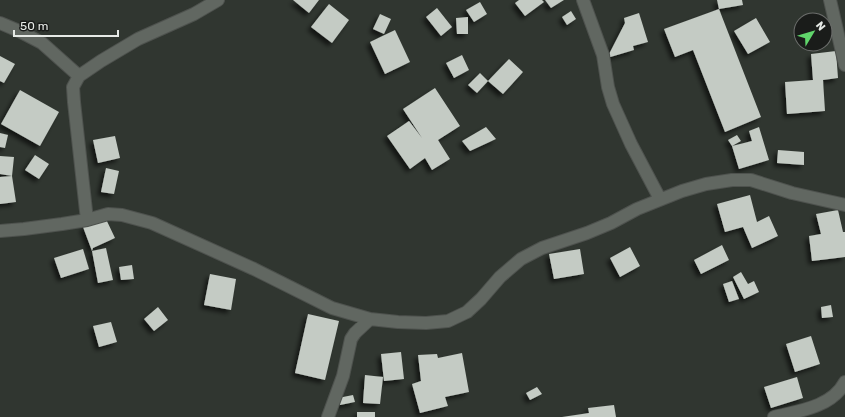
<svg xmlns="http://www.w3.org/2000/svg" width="845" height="417" font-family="Rubik,sans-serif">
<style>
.building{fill:#c4cbc4;filter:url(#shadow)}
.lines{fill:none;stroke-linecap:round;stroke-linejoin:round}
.street-casing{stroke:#4e524e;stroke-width:14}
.street{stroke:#616761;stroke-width:12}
</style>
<defs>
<filter id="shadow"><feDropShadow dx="-3.5" dy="3.5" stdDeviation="2" flood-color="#0009"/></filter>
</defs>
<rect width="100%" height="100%" fill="#303630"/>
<!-- building -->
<path class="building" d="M293,0H319L309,13Z
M519,0H542L544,2L525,16L515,3Z
M545,0H564L551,8Z
M717,0H742L743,5L719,9Z
M480,2L487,14L474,22L466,10Z
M329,4L349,20L332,43L311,27Z
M437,8L452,27L441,36L426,17Z
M719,9L761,117L725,132L693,50L675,57L664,29Z
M571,11L576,19L567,25L562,17Z
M639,13L648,42L633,46L634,50L607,58L625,23L624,18Z
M380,14L391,19L384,34L373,29Z
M468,17V34H457L456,18Z
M756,18L770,42L748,54L734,31Z
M395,30L410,62L385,74L370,42Z
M836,51L838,78L823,80L825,111L787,114L785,82L813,80L811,54Z
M462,55L469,70L454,78L446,63Z
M0,56L15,64L4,83L0,81Z
M509,59L523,72L503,94L488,81Z
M480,73L488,81L477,93L468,85Z
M435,88L460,126L438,140L450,159L432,170L425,158L410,169L387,136L409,121L422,138L403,109Z
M20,90L59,112L40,146L1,124Z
M486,127L496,139L470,151L462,141Z
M759,127L769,160L739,169L732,146L752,141L749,131Z
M0,133L8,135L5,148L0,147Z
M737,135L741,141L732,146L728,140Z
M115,136L120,158L98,163L93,140Z
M778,150L804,152V165L777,163Z
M35,155L49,164L39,179L25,170Z
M0,156L14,157L12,176L0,174Z
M106,168L119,171L114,194L101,192Z
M12,176L16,202L0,204V177Z
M750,195L757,222L769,216L778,236L752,248L743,227L725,232L717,204Z
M838,210L843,232H845V257L812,261L809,236L821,234L816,214Z
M105,217L115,238L93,248L92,251L106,248L113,280L98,283L92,251L83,227Z
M722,245L729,260L701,274L694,260Z
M630,247L640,266L620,277L610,258Z
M83,249L89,269L61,278L54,258Z
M580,249L584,274L554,279L549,254Z
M132,265L134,279L121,280L119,267Z
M741,272L748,284L754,281L759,292L744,299L733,277Z
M210,274L236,279L231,310L204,305Z
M732,281L739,299L729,302L723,284Z
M831,305L833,317L822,318L821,307Z
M158,307L168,320L154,331L144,319Z
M308,314L339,321L325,380L295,373Z
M111,322L117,342L99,347L93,326Z
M811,336L820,364L795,372L786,344Z
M401,352L404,379L384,381L381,354Z
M462,353L469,392L445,397L448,406L420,413L412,384L421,381L418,355L437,354L438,358Z
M365,375L383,377L380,404L363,403Z
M797,377L803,398L771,408L764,387Z
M537,387L542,394L530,400L526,393Z
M353,395L355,402L340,405L338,398Z
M614,405L616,417H562L589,413L588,408Z
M357,412H375V417H357Z"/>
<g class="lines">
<!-- street casing -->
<g class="street-casing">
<path id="street" d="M583,0L603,55L608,87L613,104L631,144L660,199
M830,0L845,65
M0,23L19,31L42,43L79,76
M87,220L74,102L73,87L79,76L101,61L138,39L194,14L218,0
M0,231L24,229L62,224L87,220L108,214L122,215L152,223L254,269L332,308L370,319L398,322L426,323L448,321L467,312L481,299L500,277L521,259L542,248L587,233L611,223L637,209L682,191L706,184L732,180H751L792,193L845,205
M328,417L343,376L351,339L355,333L370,319
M774,417C799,411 832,407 845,382"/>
</g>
<!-- street -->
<use href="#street" class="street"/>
</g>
<!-- north arrow -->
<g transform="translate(813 32) rotate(52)"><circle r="19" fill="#1a1c1a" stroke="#6c6e6c"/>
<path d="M0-3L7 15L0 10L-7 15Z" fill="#60d56b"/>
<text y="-6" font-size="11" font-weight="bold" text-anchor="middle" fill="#e6eae6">N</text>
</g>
<!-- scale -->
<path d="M14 30v6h104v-6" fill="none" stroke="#e6eae6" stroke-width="2"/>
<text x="20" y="30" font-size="12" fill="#e6eae6" stroke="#1a1c1a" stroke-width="3" paint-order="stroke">50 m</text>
</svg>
